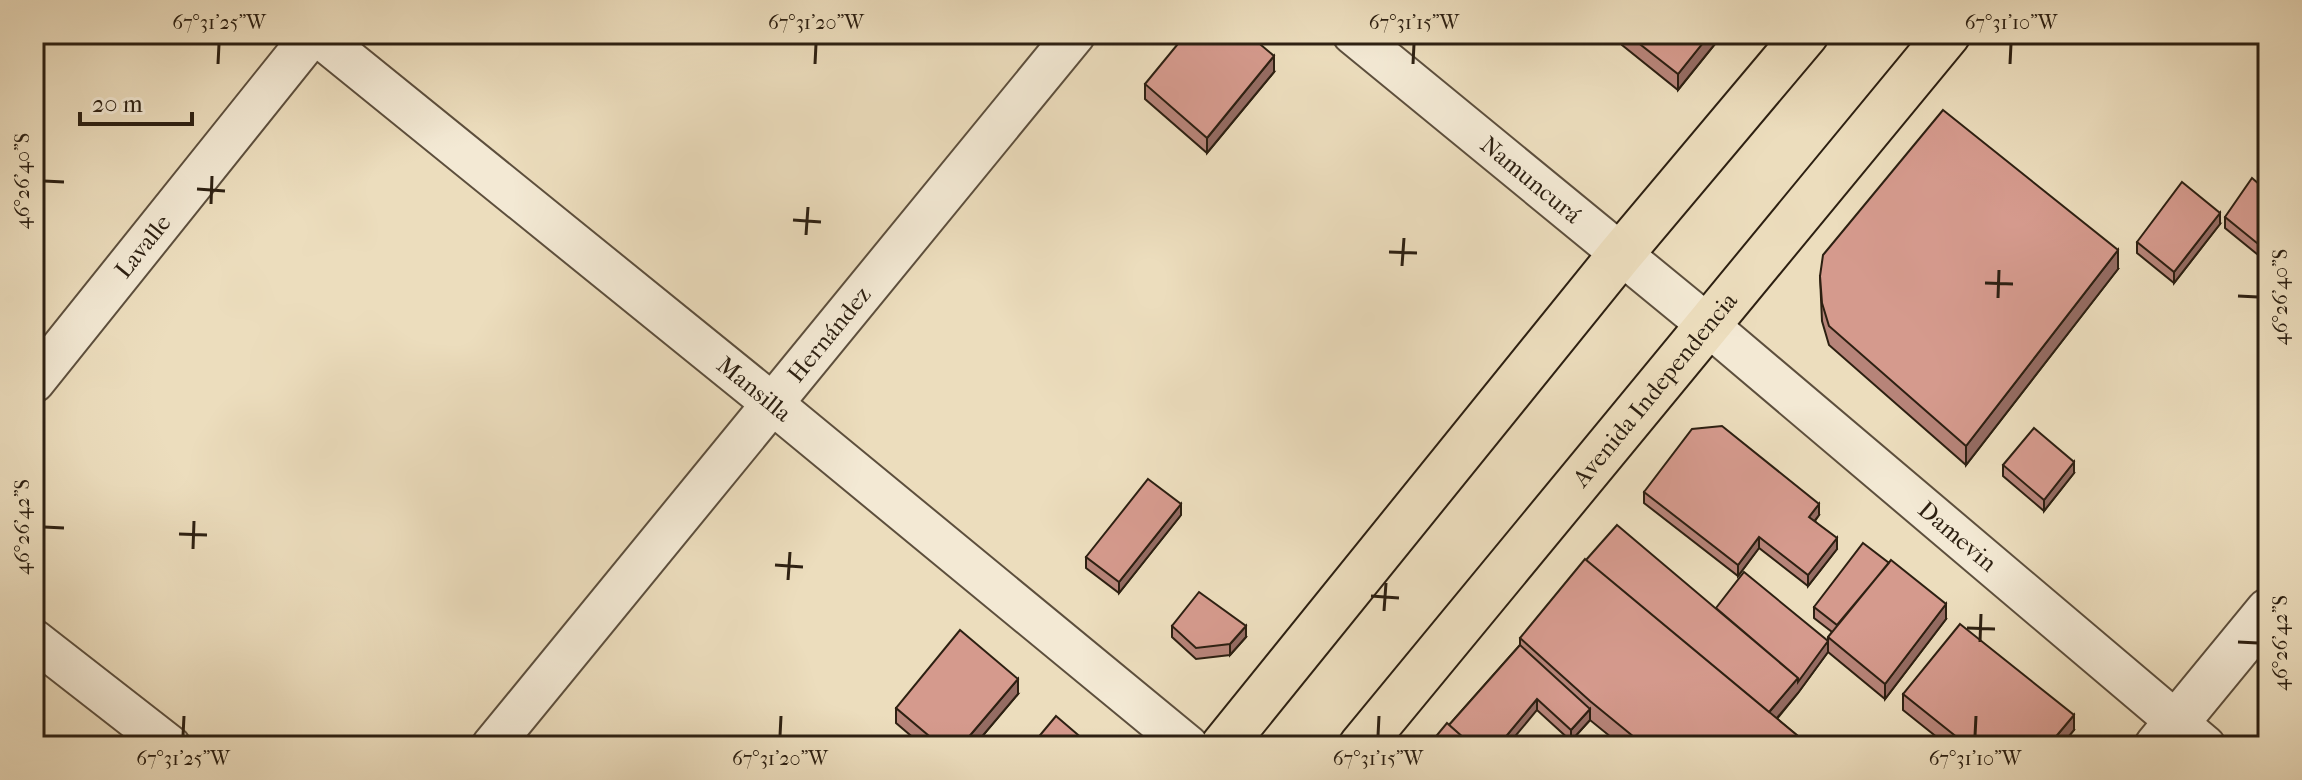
<svg xmlns="http://www.w3.org/2000/svg" width="2302" height="780" font-family="'IM FELL French Canon',serif">
<style>
.lines{fill:none;stroke-linecap:round;stroke-linejoin:round}
.minor-casing{stroke:#5d4f3d;stroke-width:44}
.tertiary-casing{stroke:#5d4f3d;stroke-width:48}
.primary-casing{stroke:#2d2012;stroke-width:48}
.minor{stroke:#f3e9d4;stroke-width:40}
.tertiary{stroke:#f3e9d4;stroke-width:44}
.primary{stroke:#ecddbd;stroke-width:44}
.wall{fill:#b78479;stroke:#2d2012;stroke-width:2}
.shaded-wall{fill:#956c63;stroke:#2d2012;stroke-width:2}
.building{fill:#d59a8d;stroke:#2d2012;stroke-width:2}
.ticks{fill:none;stroke:#2d2012;stroke-width:3}
.labels{text-anchor:middle;stroke-width:7;stroke-linejoin:round;paint-order:stroke}
.street-label{font-size:24px;fill:#2d2012;stroke:#f3e9d4}
.neatline{fill:none;stroke:#2d2012;stroke-width:3}
.ticks-label{font-size:20px;text-anchor:middle;fill:#2d2012}
</style>
<rect width="100%" height="100%" fill="#ecddbd"/>
<filter id="stains"><feTurbulence type="fractalNoise" baseFrequency=".0025" numOctaves="4"/><feColorMatrix values="0 0 0 0 .2 0 0 0 0 .09 0 0 0 0 .02 0 0 0 .5 -.17"/></filter>
<radialGradient id="worn" r=".72"><stop offset=".6" stop-color="#630" stop-opacity="0"/><stop offset="1" stop-color="#630" stop-opacity=".3"/></radialGradient>
<g class="lines">
<!-- minor casing -->
<g class="minor-casing">
<g id="minor">
<path id="s1" d="M316,34L774,405L1188,746"/>
<path id="s2" d="M1353,34L1709,326L2205,746"/>
<path id="s3" d="M34,382L313,34"/>
<path d="M34,640L170,746"/>
<path id="s4" d="M492,746L1075,34"/>
</g>
</g>
<!-- tertiary casing -->
<g class="tertiary-casing">
<path id="tertiary" d="M2157,746L2268,611"/>
</g>
<!-- primary casing -->
<g class="primary-casing">
<g id="primary">
<path d="M1223,746L1620,255L1806,34"/>
<path id="s5" d="M1361,746L1948,34"/>
</g>
</g>
<!-- minor -->
<use href="#minor" class="minor"/>
<!-- tertiary -->
<use href="#tertiary" class="tertiary"/>
<!-- primary -->
<use href="#primary" class="primary"/>
</g>
<!-- wall -->
<path class="wall" d="M1622,34H1723L1678,90L1622,45Z
M1274,72L1207,153L1145,99V84Z
M2268,192V263L2225,228V217Z
M2220,224L2174,283L2137,253V242Z
M2118,269L1966,465L1829,345L1822,321L1820,276Z
M2003,465L2074,473L2044,511L2003,476Z
M1644,492L1819,515L1815,521L1837,549L1808,586L1759,548L1738,576L1644,503Z
M1181,515L1119,593L1086,568V557Z
M1814,607L1946,619L1885,699L1828,652L1798,693L1777,719L1810,746H1622L1590,720L1571,741L1537,710L1449,725L1520,645V638L1716,608L1828,641V637L1832,632L1814,618Z
M1172,626L1246,637L1230,655L1196,659L1172,637Z
M1018,694L974,746H923L896,723V708Z
M1903,694L2074,730L2061,746H1948L1903,710Z"/>
<!-- shaded-wall -->
<path class="shaded-wall" d="M1710,34H1723L1678,90V74Z
M1274,56V72L1207,153V138Z
M2220,213V224L2174,283V272Z
M2118,250V269L1966,465V446Z
M2074,462V473L2044,511V500Z
M1181,504V515L1119,593V582Z
M1819,504V515L1809,528V517Z
M1759,537V548L1738,576V565Z
M1837,538V549L1808,586V575Z
M1946,604V619L1885,699V684Z
M1246,626V637L1230,655V644Z
M1828,641V652L1798,693L1766,731V716Z
M1018,679V694L974,746H961Z
M1537,699V710L1507,746H1498Z
M1590,709V720L1571,741V730Z
M2074,715V730L2061,746H2048Z"/>
<!-- building -->
<path class="building" d="M1186,34H1248L1274,56L1207,138L1145,84Z
M1627,34H1710L1678,74Z
M1943,110L2118,250L1966,446L1829,326L1822,303L1820,276L1823,255Z
M2252,178L2268,192V252L2225,217Z
M2182,182L2220,213L2174,272L2137,242Z
M1722,426L1819,504L1809,517L1837,538L1808,575L1759,537L1738,565L1644,492L1692,429Z
M2034,428L2074,462L2044,500L2003,465Z
M1148,479L1181,504L1119,582L1086,557Z
M1617,525L1798,678L1769,712L1586,560Z
M1863,543L1889,563L1837,625L1814,607Z
M1585,559L1810,746H1645L1590,701L1520,638Z
M1891,560L1946,604L1885,684L1828,637Z
M1744,572L1828,641L1798,682V678L1716,608Z
M1199,592L1246,626L1230,644L1196,648L1172,626Z
M1960,624L2074,715L2048,746H1968L1903,694Z
M960,630L1018,679L961,746H941L896,708Z
M1520,645L1590,709L1571,730L1537,699L1498,746H1473L1449,725Z
M1056,716L1091,746H1031Z
M1447,723L1473,746H1428Z"/>
<!-- ticks -->
<path class="ticks" d="M218,64L219,44M815,64L816,44M1413,64L1414,44M2010,64L2011,44M44,181L64,182M197,189L225,191M211,204L212,176M793,220L821,222M806,235L808,207M1389,252L1417,253M1402,266L1404,238M1985,283L2013,284M2238,296L2258,297M1998,298L1999,270M44,527L64,528M179,534L207,535M193,549L194,521M775,565L803,567M788,580L790,552M1371,596L1399,598M1384,611L1386,583M1967,628L1995,629M1980,642L1981,614M2238,642L2258,643M183,736L184,716M780,736L781,716M1378,736L1379,716M1975,736L1976,716"/>
<g class="labels">
<!-- street labels -->
<g class="street-label">
<text dy="8" stroke="none"><textPath href="#s2" startOffset="230">Namuncurá</textPath></text>
<text dy="8" stroke="none"><textPath href="#s3" startOffset="174">Lavalle</textPath></text>
<text dy="8" stroke="none"><textPath href="#s4" startOffset="532">Hernández</textPath></text>
<text dy="8" stroke="none"><textPath href="#s1" startOffset="564">Mansilla</textPath></text>
<text dy="8" stroke="none"><textPath href="#s5" startOffset="462">Avenida Independencia</textPath></text>
<text dy="8" stroke="none"><textPath href="#s2" startOffset="786">Damevin</textPath></text>
</g>
</g>
<!-- margin -->
<rect width="2302" height="780" fill="none" stroke="#ecddbd" stroke-width="88"/>
<!-- scale -->
<path d="M80 112v12h112v-12" fill="none" stroke="#2d2012" stroke-width="4"/>
<text x="92" y="112" font-size="24" fill="#2d2012" stroke="#f3e9d4" stroke-width="6" paint-order="stroke">20 m</text>
<rect x="44" y="44" width="2214" height="692" class="neatline"/>
<g class="ticks-label">
<text x="219" y="29">67°31'25"W</text>
<text x="816" y="29">67°31'20"W</text>
<text x="1414" y="29">67°31'15"W</text>
<text x="2011" y="29">67°31'10"W</text>
<text transform="translate(22 181) rotate(-90)" y="7">46°26'40"S</text>
<text transform="translate(2280 297) rotate(-90)" y="7">46°26'40"S</text>
<text transform="translate(22 527) rotate(-90)" y="7">46°26'42"S</text>
<text transform="translate(2280 643) rotate(-90)" y="7">46°26'42"S</text>
<text x="183" y="765">67°31'25"W</text>
<text x="780" y="765">67°31'20"W</text>
<text x="1378" y="765">67°31'15"W</text>
<text x="1975" y="765">67°31'10"W</text>
</g>
<rect width="100%" height="100%" filter="url(#stains)"/>
<rect width="100%" height="100%" fill="url(#worn)"/>
</svg>
